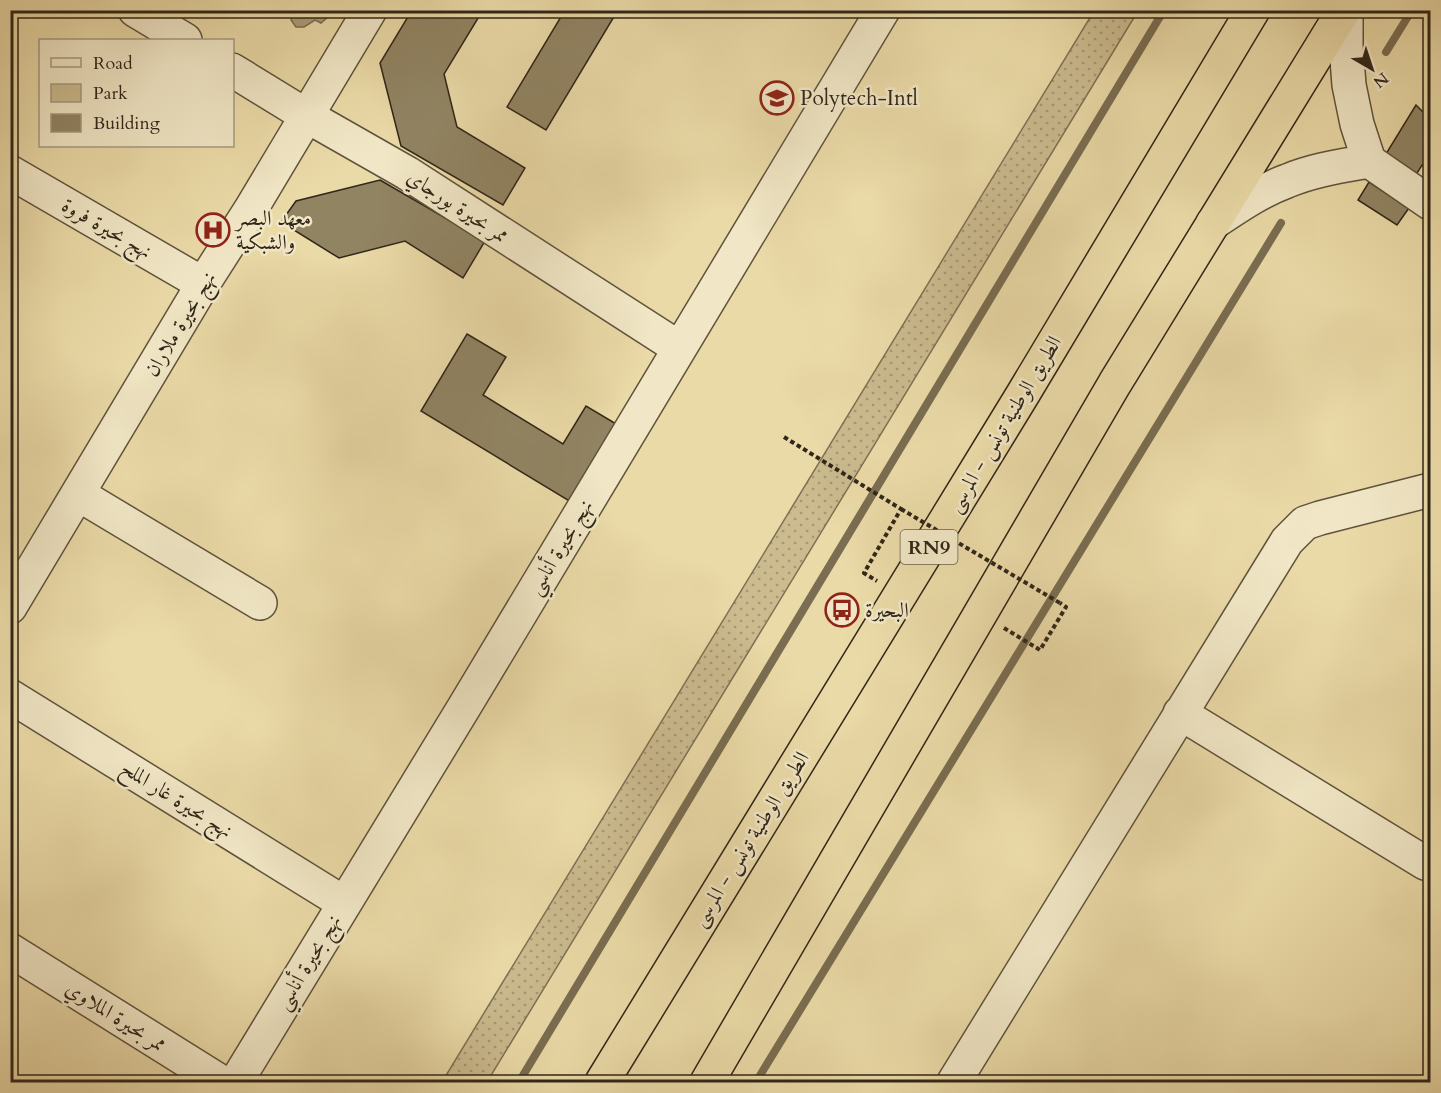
<svg xmlns="http://www.w3.org/2000/svg" width="1441" height="1093" font-family="Cardo,Amiri,serif">
<style>
.green{fill:url(#green-dots);stroke:#7e7054;stroke-width:1.5}
.water{fill:url(#water-ripples);stroke:#7a6d51;stroke-width:1.5}
.lines{fill:none;stroke-linecap:round;stroke-linejoin:round}
.stream{stroke:#7a6d51;stroke-width:8}
.building{fill:#918463;stroke:#312619;stroke-width:1.5}
.minor-casing{stroke:#5f533c;stroke-width:36}
.highway-casing{stroke:#312619;stroke-width:36}
.path{stroke:#312619;stroke-width:4;stroke-dasharray:4.5 3;stroke-linecap:butt}
.minor{stroke:#f1e7c6;stroke-width:33}
.highway{stroke:#eadaa7;stroke-width:33}
.path-bridge{stroke:#312619;stroke-width:4;stroke-dasharray:4.5 3;stroke-linecap:butt}
.labels{text-anchor:middle;stroke-width:5;stroke-linejoin:round;paint-order:stroke}
.shield{fill:#f1e7c6;stroke:#6b604d;stroke-width:1.5}
.shield-label{font-size:20px;font-weight:bold;fill:#312619}
.poi-label{font-size:21px;fill:#312619;stroke:#f1e7c6;text-anchor:start}
.street-label{font-size:21px;fill:#312619;stroke:#f1e7c6}
</style>
<defs>
<pattern id="green-dots" width="8" height="8" patternUnits="userSpaceOnUse" patternTransform="scale(1.5)"><rect width="8" height="8" fill="#cbbb8f"/><path d="M2 2h.1M6 6h.1" fill="none" stroke="#a59874" stroke-width="1.8" stroke-linecap="round"/></pattern>
<pattern id="water-ripples" width="26" height="14" patternUnits="userSpaceOnUse" patternTransform="scale(1.5)"><rect width="26" height="14" fill="#ab9d77"/><path d="M2 4q2-2 4 0t4 0M15 11q2-2 4 0t4 0" fill="none" stroke="#8c8061"/></pattern>
</defs>
<rect width="100%" height="100%" fill="#eadaa7"/>
<filter id="stains"><feTurbulence type="fractalNoise" baseFrequency=".00333" numOctaves="4"/><feColorMatrix values="0 0 0 0 .2 0 0 0 0 .09 0 0 0 0 .02 0 0 0 .5 -.17"/></filter>
<radialGradient id="worn" r=".72"><stop offset=".6" stop-color="#630" stop-opacity="0"/><stop offset="1" stop-color="#630" stop-opacity=".3"/></radialGradient>
<!-- green -->
<path class="green" d="M1094,11H1138L487,1082H442Z"/>
<!-- water -->
<path class="water" d="M293,11H317L328,17L321,23L315,20L304,27H296L291,20Z"/>
<g class="lines">
<!-- stream -->
<path class="stream" d="M1386,52L1412,10
M519,1082L1164,10
M756,1082L1281,223"/>
</g>
<!-- building -->
<path class="building" d="M412,10H483L444,74L457,127L525,168L503,205L401,146L380,63Z
M565,10H618L546,130L507,107Z
M1416,105L1430,119V171L1422,165L1411,183L1381,162Z
M380,180L485,241L463,278L405,241L339,258L281,222L296,201Z
M1369,182L1409,208L1397,225L1358,200Z
M467,334L506,357L483,395L563,444L586,406L618,425L571,502L421,411Z"/>
<g class="lines">
<!-- minor casing -->
<g class="minor-casing">
<path id="minor" d="M135,10L185,40
M1346,10V46L1349,85L1357,124L1369,161L1430,203
M232,70L307,116L407,173L679,348
M10,172L203,284
M1213,223C1237,207 1260,191 1287,181C1313,170 1341,166 1369,161
M78,494L260,603
M10,607L203,284L251,209L370,10
M10,696L344,903
M1180,713L1425,863L1430,864
M10,950L221,1082
M236,1082L466,704L883,10
M954,1082L1287,541L1305,523L1320,518L1430,490"/>
</g>
<!-- highway casing -->
<g class="highway-casing">
<path id="highway" d="M602,1082L1023,394L1253,10
M707,1082L1115,383L1344,10"/>
</g>
<!-- path -->
<path class="path" d="M784,437L901,509L864,573L877,581
M1004,628L1040,650L1066,607L1060,603"/>
<!-- minor -->
<use href="#minor" class="minor"/>
<!-- highway -->
<use href="#highway" class="highway"/>
<!-- path-bridge -->
<path class="path-bridge" d="M901,509L1060,603"/>
</g>
<!-- icons -->
<defs>
<g id="university-ring" transform="scale(1.725)"><circle r="9.5" fill="#f1e7c6" stroke="#8f2418" stroke-width="1.5"/><path d="M0-5L7-2L0 1L-7-2ZM-4 1L0 2.5L4 1V4Q0 6-4 4Z" fill="#8f2418"/></g>
<g id="hospital-ring" transform="scale(1.725)"><circle r="9.5" fill="#f1e7c6" stroke="#8f2418" stroke-width="1.5"/><path d="M-5-5h3v3.5h4V-5h3V5h-3V1.5h-4V5h-3Z" fill="#8f2418"/></g>
<g id="bus-ring" transform="scale(1.725)"><circle r="9.5" fill="#f1e7c6" stroke="#8f2418" stroke-width="1.5"/><path d="M-5-6H5V4H4V6H2V4H-2V6H-4V4H-5ZM-3.5-4V0h7V-4ZM-3.5 1.2v1.5H-2V1.2ZM2 1.2v1.5H3.5V1.2Z" fill="#8f2418"/></g>
</defs>
<g fill-rule="evenodd">
<use href="#university-ring" x="777" y="98"/>
<use href="#hospital-ring" x="213" y="230"/>
<use href="#bus-ring" x="842" y="610"/>
</g>
<g class="labels">
<!-- shield labels -->
<rect class="shield" x="900.5" y="530" width="57" height="34" rx="4.5"/>
<g class="shield-label">
<text x="929" y="554">RN9</text>
</g>
<!-- poi labels -->
<g class="poi-label">
<text x="800" y="105">Polytech-Intl</text>
<text x="236" y="225">معهد البصر<tspan x="236" dy="24">والشبكية</tspan></text>
<text x="865" y="617">البحيرة</text>
</g>
<!-- street labels -->
<g class="street-label">
<text transform="translate(458 206) rotate(33)" y="7">ممر بحيرة بورجاي</text>
<text transform="translate(107 228) rotate(30)" y="7">نهج بحيرة فروة</text>
<text transform="translate(180 324) rotate(-59)" y="7">نهج بحيرة ملاران</text>
<text transform="translate(1004 424) rotate(-59)" y="7">الطريق الوطنية تونس - المرسى</text>
<text transform="translate(560 547) rotate(-59)" y="7">نهج بحيرة أناسي</text>
<text transform="translate(177 799) rotate(32)" y="7">نهج بحيرة غار الملح</text>
<text transform="translate(750 839) rotate(-58)" y="7">الطريق الوطنية تونس - المرسى</text>
<text transform="translate(308 962) rotate(-59)" y="7">نهج بحيرة أناسي</text>
<text transform="translate(116 1016) rotate(32)" y="7">ممر بحيرة الملاوي</text>
</g>
</g>
<!-- margin -->
<rect width="1441" height="1093" fill="none" stroke="#eadaa7" stroke-width="36"/>
<rect x="12" y="12" width="1417" height="1069" fill="none" stroke="#312619" stroke-width="3"/>
<rect x="18" y="18" width="1405" height="1057" fill="none" stroke="#312619" stroke-width="1.5"/>
<!-- legend -->
<rect x="39" y="39" width="195" height="108" fill="#f1e7c6" stroke="#a49a81" stroke-width="1.5"/>
<rect x="51" y="58" width="30" height="9" fill="#f1e7c6" stroke="#a49a81" stroke-width="1.5"/>
<text x="93" y="69" font-size="18" fill="#312619">Road</text>
<rect x="51" y="84" width="30" height="18" fill="#cbbb8f" stroke="#a49a81" stroke-width="1.5"/>
<text x="93" y="99" font-size="18" fill="#312619">Park</text>
<rect x="51" y="114" width="30" height="18" fill="#918463" stroke="#a49a81" stroke-width="1.5"/>
<text x="93" y="129" font-size="18" fill="#312619">Building</text>
<!-- north arrow -->
<g transform="translate(1372 69) rotate(141)" stroke="#f1e7c6" stroke-width="4.5" paint-order="stroke">
<path d="M0-4.5L10 22L0 15L-10 22Z" fill="#312619"/>
<text y="-9" font-size="16" font-weight="bold" text-anchor="middle" fill="#312619">N</text>
</g>
<rect width="100%" height="100%" filter="url(#stains)"/>
<rect width="100%" height="100%" fill="url(#worn)"/>
</svg>
